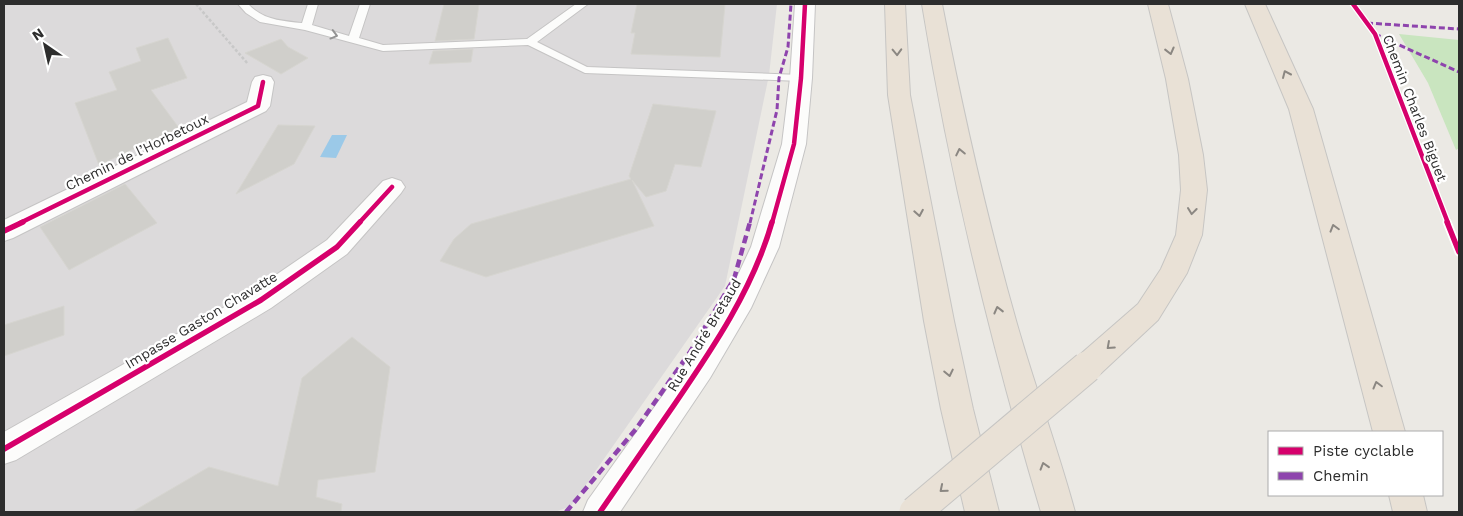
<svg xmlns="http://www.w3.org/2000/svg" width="1463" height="516" font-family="'Work Sans',sans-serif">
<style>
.industrial{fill:#dcdadb}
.green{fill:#c9e5bf}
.water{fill:#9bc9e8}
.building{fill:#d0cfcb;stroke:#d6d5d0}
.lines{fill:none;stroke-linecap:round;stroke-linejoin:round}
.lane-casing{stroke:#c5c4c4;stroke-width:2}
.street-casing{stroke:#c5c4c4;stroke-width:2}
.highway-casing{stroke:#c6c5c3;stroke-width:2}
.path{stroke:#c8c8c8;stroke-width:2.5;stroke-dasharray:3 2;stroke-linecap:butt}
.lane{fill:#fcfcfb;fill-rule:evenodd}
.street{fill:#fcfcfb;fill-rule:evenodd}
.highway{fill:#e9e1d6;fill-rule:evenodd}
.highway-bridge-casing{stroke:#c6c5c3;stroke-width:33;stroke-linecap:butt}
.highway-bridge{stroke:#e9e1d6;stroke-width:31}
.quiet-far1{stroke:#8e44ad;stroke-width:3;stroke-dasharray:6 3;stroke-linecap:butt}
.quiet{stroke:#8e44ad;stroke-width:4.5;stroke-dasharray:8 4.5;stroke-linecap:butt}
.cycleway-far1-casing{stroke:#fff;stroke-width:7}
.cycleway-casing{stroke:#fff;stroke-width:9}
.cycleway-far1{stroke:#d6006c;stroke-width:4.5}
.cycleway{stroke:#d6006c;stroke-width:5.5}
.oneway{stroke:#949494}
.oneway2{stroke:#8b8782}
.labels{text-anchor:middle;stroke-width:4.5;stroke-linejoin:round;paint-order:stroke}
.street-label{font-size:14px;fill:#2d2d2d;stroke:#fff}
</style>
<rect width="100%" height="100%" fill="#ebe9e4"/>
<!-- industrial -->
<path class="industrial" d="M4,4H777L769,75L725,286L571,506L555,512H4Z"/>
<!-- green -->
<path class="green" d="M1399,34L1459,40V148L1456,150L1428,83Z"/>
<!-- water -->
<path class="water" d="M332,135H347L336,158L320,157Z"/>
<!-- building -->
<path class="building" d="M444,4H479L474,39L435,41Z
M637,4H725L720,57L631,54L635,33H631Z
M168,38L187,78L151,90L179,128L99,165L75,103L117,90L109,72L141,61L136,48Z
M281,39L288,47L308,58L281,74L245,53Z
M473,49L471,62L429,64L433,51Z
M653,104L716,111L701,167L675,164L666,191L646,197L632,180L654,226L486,277L440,261L454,239L471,224L631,179L629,176Z
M278,125L315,126L294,164L236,194Z
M125,184L157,223L69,270L40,227Z
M64,306V335L4,356V325Z
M352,337L390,367L375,472L318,480L316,497L342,504L341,512H132L209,467L278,486L302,378Z"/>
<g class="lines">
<!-- lane casing -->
<g class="lane-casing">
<path id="lane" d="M238,4H248C263,20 282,21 302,23L308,4H318L312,25L349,36L360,4H370L359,38L383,45L527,39L576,4H588L537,42L587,67L801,75L807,78L801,81L585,73L528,45L383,51L305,30L260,22L246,13Z"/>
</g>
<!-- street casing -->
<g class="street-casing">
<path id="street" d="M795,4H815L812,78L806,144L779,247L751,308L710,378L620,512H583L588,500L688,360L729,294L751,247L782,144L790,78Z
M263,75L271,77L274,82L270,106L266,111L13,238L4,241V220L247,102L252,82L255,77Z
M392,178L401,181L405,187L401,193L347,254L271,308L16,460L4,464V432L251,292L327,240L383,181Z"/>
</g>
<!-- highway casing -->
<g class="highway-casing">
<path id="highway" d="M885,4H905L910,95L954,321L973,409L999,512H965L941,409L924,321L888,95Z
M922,4H942C963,112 987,219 1017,324C1035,387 1058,449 1075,512H1041C991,345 950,176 922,4Z
M1148,4H1168L1188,79L1203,155L1207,190L1202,235L1187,273L1158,320L1098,376L1087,380L1076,376L1072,367L1076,358L1138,304L1161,269L1176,235L1181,190L1179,155L1166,79Z
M1245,4H1265L1313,109L1405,432H1373L1289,109Z
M1389,495H1423L1427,512H1393Z"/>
</g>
<!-- path -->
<path class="path" d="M196,4L248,64"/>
<!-- lane -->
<use href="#lane" class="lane"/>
<!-- street -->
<use href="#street" class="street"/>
<!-- highway -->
<use href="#highway" class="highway"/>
<!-- highway-bridge casing -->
<g class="highway-bridge-casing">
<path id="highway-bridge" d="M915,512L1087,367"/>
</g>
<!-- highway-bridge -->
<use href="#highway-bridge" class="highway-bridge"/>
<!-- quiet-far1 -->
<path class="quiet-far1" d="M1367,23L1459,29
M1375,34L1459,72
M750,223L777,110L779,78L788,47L791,4"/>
<!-- quiet -->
<path class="quiet" d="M566,512L636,429L690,352L734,279L750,222"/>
<!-- cycleway-far1 casing -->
<g class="cycleway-far1-casing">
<path id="cycleway-far1" d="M1353,4L1375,34L1448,223
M20,223L258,106L263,82
M359,223L392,187
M772,223L794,144L801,78L805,4"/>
</g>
<!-- cycleway casing -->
<g class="cycleway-casing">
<path id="cycleway" d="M1447,222L1459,252
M4,231L23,222
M4,449L261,300L337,247L360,222
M600,512C625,476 649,441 674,405C713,348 753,289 772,222"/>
</g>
<!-- cycleway-far1 -->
<use href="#cycleway-far1" class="cycleway-far1"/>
<!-- cycleway -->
<use href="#cycleway" class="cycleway"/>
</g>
<!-- one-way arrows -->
<defs><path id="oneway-chevron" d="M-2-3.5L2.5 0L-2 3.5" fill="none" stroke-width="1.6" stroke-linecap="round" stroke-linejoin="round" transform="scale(1.25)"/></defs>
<use class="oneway" href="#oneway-chevron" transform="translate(334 35) rotate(15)"/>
<g class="oneway2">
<use href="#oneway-chevron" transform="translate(1170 51) rotate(76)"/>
<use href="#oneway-chevron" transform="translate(897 52) rotate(88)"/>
<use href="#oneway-chevron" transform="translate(1286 74) rotate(-114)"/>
<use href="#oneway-chevron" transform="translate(960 152) rotate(-102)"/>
<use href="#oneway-chevron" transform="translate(1192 211) rotate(97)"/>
<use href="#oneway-chevron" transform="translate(919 213) rotate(80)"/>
<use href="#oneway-chevron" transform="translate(1334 228) rotate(-106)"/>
<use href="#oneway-chevron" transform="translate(998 310) rotate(-104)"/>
<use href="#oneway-chevron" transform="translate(1110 346) rotate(138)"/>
<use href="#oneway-chevron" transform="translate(949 373) rotate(78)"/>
<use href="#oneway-chevron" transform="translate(1377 385) rotate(-105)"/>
<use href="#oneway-chevron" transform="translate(1044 466) rotate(-107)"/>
<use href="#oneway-chevron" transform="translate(943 489) rotate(140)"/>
</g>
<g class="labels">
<!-- street labels -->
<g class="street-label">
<text transform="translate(1415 108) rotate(69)" y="5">Chemin Charles Biguet</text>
<text transform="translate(137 152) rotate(-26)" y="5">Chemin de l’Horbetoux</text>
<text transform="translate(201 320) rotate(-31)" y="5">Impasse Gaston Chavatte</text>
<text transform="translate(704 335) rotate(-59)" y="5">Rue André Bretaud</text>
</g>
</g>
<!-- border -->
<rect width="1463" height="516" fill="none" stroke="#2d2d2d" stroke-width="10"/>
<!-- legend -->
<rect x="1268" y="431" width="175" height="65" fill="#ffffff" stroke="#ababab"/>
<rect x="1278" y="447" width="25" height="8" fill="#d6006c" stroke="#ababab"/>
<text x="1313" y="456" font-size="15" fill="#2d2d2d">Piste cyclable</text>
<rect x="1278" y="472" width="25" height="8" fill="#8e44ad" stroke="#ababab"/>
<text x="1313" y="481" font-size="15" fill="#2d2d2d">Chemin</text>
<!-- north arrow -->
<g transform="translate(45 45) rotate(326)" stroke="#ffffff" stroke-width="4" paint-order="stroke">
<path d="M0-4L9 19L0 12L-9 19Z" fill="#2d2d2d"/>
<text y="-8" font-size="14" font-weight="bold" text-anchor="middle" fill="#2d2d2d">N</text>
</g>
</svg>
